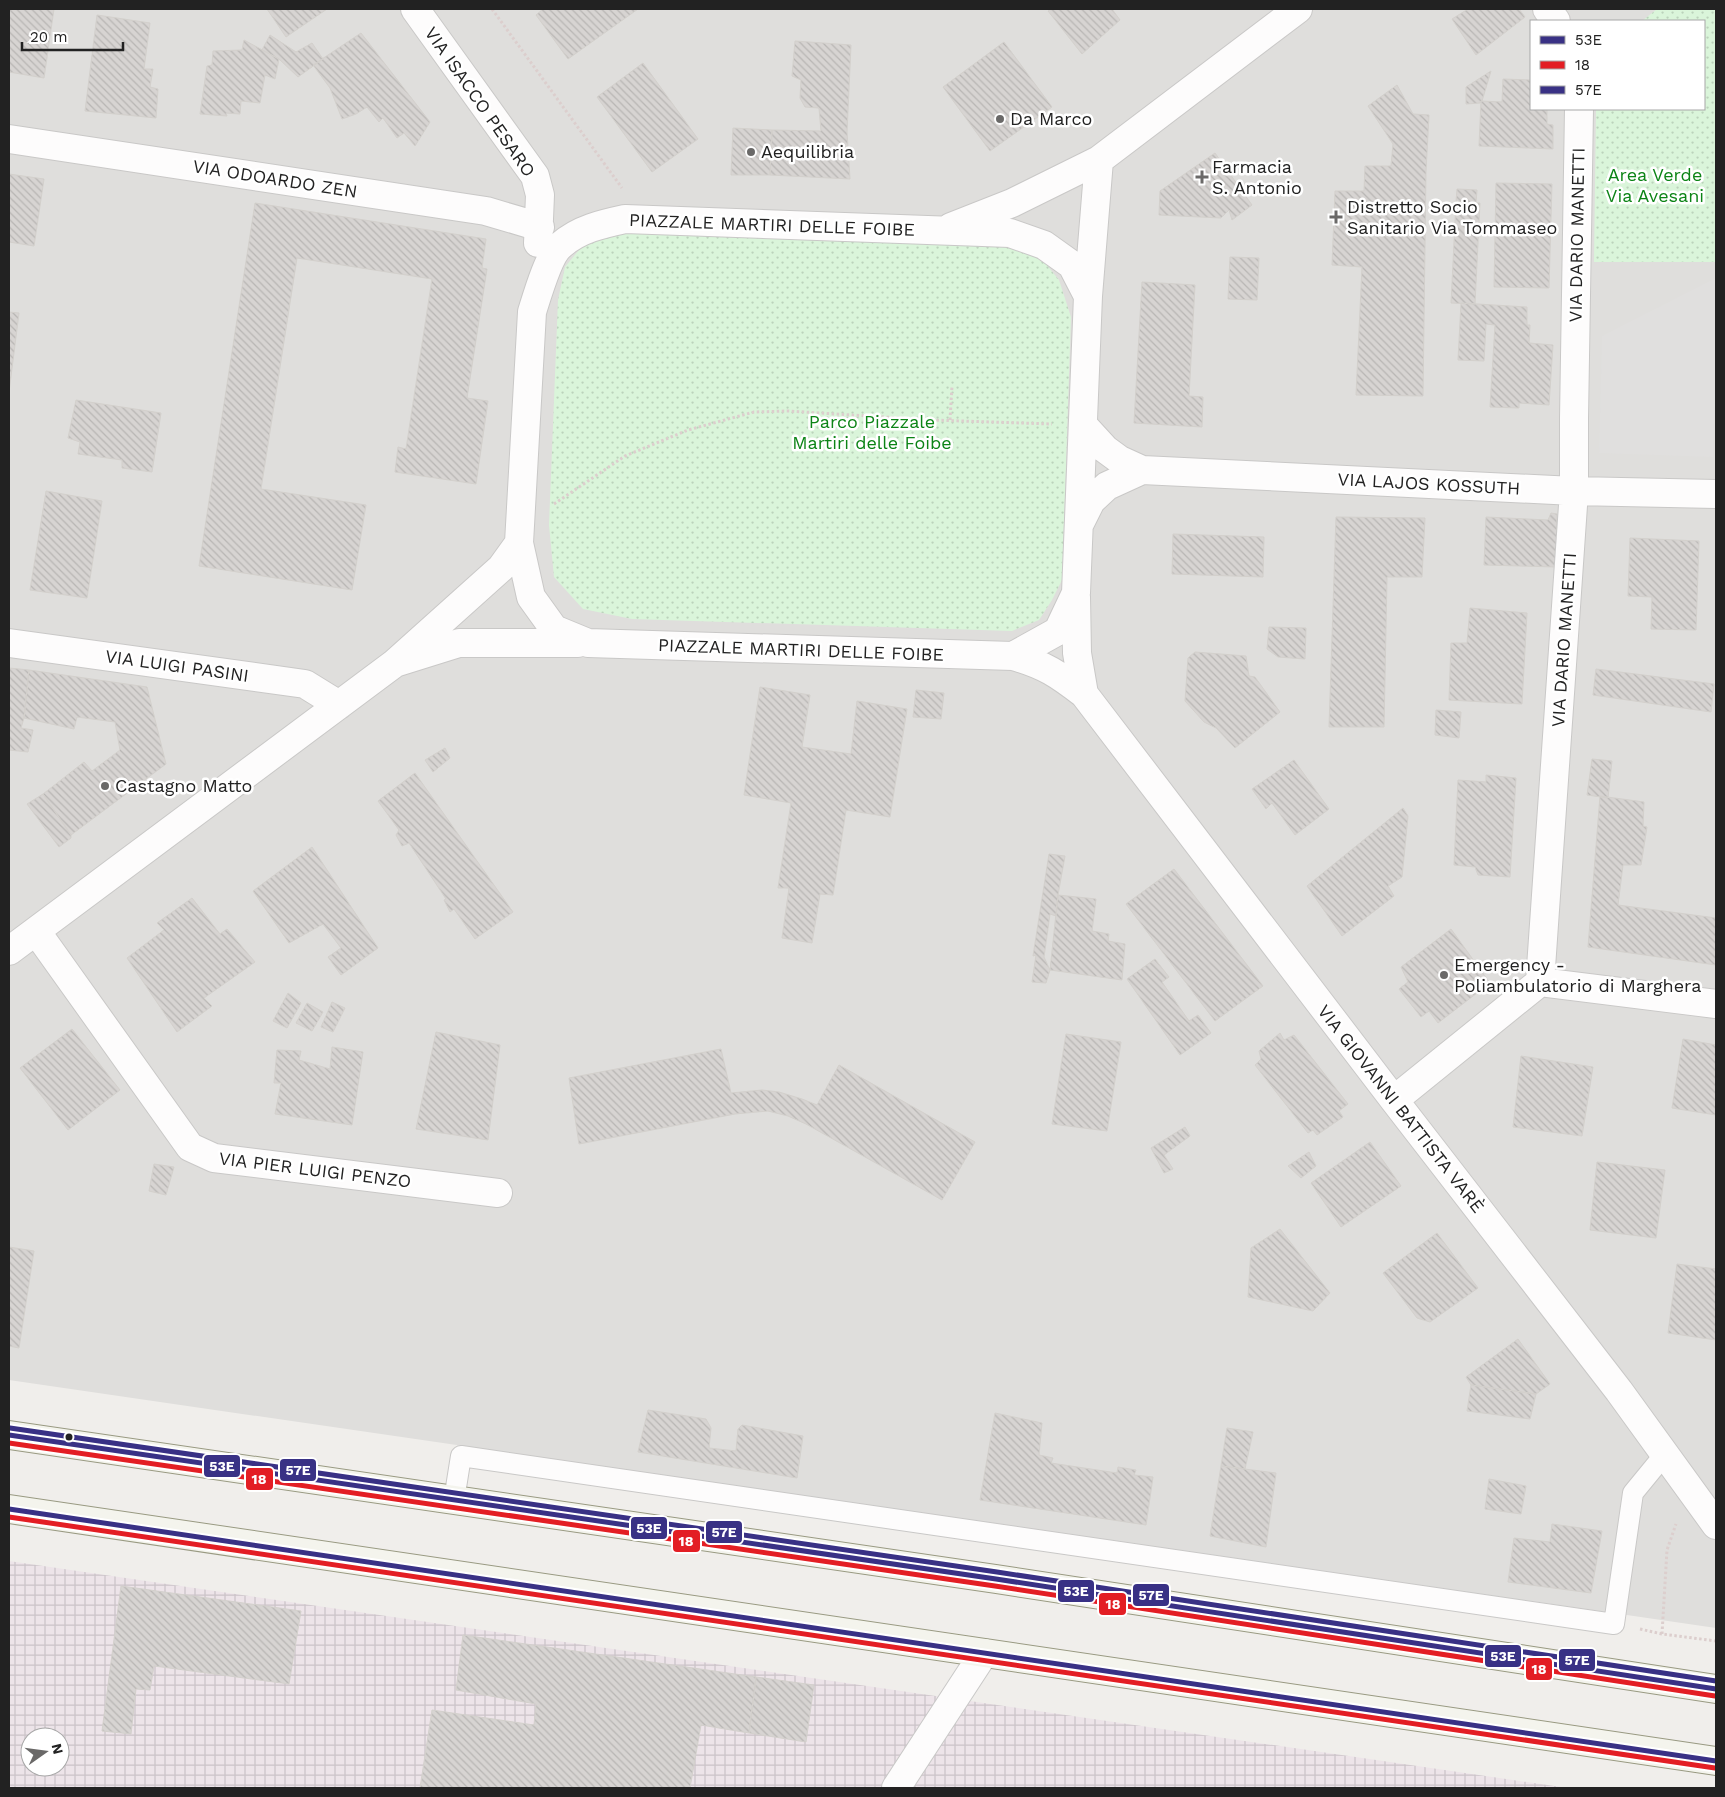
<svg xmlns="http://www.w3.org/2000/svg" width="1725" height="1797" font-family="'Work Sans',sans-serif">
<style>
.residential{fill:#dfdedc;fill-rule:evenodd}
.industrial{fill:url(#industrial-grid);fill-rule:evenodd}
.park{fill:url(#park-dots)}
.parking{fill:#e0dfde}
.building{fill:url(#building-back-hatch);stroke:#d3d0cc}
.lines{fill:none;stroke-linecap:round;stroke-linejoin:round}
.service-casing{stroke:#c9c8c7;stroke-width:22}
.minor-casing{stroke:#c9c8c7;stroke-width:30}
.secondary-casing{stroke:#999a82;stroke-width:30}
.path{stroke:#dccecd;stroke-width:3;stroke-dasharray:2.5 2.5;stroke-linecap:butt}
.service{stroke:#fdfcfc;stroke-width:20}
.minor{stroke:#fdfcfc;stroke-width:28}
.secondary{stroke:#f4f4ed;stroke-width:28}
.bus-1-casing{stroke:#fff;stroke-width:9}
.bus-2-casing{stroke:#fff;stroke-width:9}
.bus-3-casing{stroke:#fff;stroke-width:9}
.bus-1{stroke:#393185;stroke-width:5}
.bus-2{stroke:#e31e24;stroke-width:5}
.bus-3{stroke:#393185;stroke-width:5}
.poi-dot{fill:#6a6968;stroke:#fff;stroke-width:2}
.bus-dot{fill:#222;stroke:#fff;stroke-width:2}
.labels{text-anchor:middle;stroke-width:5;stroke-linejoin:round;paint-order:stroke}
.street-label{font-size:18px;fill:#222;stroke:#fff}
.poi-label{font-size:18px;fill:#222;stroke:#fff;text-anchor:start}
.park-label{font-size:18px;fill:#0c8416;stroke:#fff}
.line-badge{stroke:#fff;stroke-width:2}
.badge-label{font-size:14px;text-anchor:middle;font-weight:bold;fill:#fff}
</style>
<defs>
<pattern id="industrial-grid" width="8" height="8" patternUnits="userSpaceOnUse" patternTransform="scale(1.25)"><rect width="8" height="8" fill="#ede4e9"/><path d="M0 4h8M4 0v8" fill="none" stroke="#cbc3c8"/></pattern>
<pattern id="park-dots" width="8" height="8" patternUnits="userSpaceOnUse" patternTransform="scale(1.25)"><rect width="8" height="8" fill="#daf5da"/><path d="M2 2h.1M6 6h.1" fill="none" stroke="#bbd2bb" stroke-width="1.8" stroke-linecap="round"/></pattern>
<pattern id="building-back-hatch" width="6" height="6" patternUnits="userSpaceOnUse" patternTransform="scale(1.25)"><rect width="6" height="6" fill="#d7d4d2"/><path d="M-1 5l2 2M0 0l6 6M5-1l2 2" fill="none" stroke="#b8b6b4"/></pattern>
</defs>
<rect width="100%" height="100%" fill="#f0eeeb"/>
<!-- residential -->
<path class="residential" d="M9,9H1716V1628L9,1380ZM1531,21H1704V109H1531Z"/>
<!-- industrial -->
<path class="industrial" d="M9,1561L1568,1788H9ZM30,1737H60V1767H30Z"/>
<!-- park -->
<path class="park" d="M1657,9H1716V262H1594L1596,109H1704V21H1642Z
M626,232L1007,242L1041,258L1059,280L1071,317L1062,580L1052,600L1039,620L1012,631L632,619L583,609L554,577L549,525L558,300L565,267L588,239Z"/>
<!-- parking -->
<path class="parking" d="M1716,278V355L1713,457L1599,453L1602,336Z"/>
<!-- building -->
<path class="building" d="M9,9H54L44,78L9,72Z
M267,9H327L286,37Z
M543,9H638L568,59L536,15Z
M1052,9H1112L1120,20L1082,54L1048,11Z
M1468,9H1519L1525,17L1476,55L1452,19Z
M97,15L150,23L144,69H153L150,87L158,89L156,118L85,111Z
M361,33L430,122L415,146L404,133L397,138L383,118L379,122L367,107L356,114L342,119L330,88L313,65Z
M270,35L296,52L312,43L323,59L298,77L279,59L262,50Z
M244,40L279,59L275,79L265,75L260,103L241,101L240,114L226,113L227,116L200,114L207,66L212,65L213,51L242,50Z
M795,41L851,45L847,132L850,179L770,175L772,130L821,131L819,108L805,107L800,98L801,80L792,76Z
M1004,42L1052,107L990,151L943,87Z
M643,63L698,139L652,172L597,97Z
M1491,71L1482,101H1481L1480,103L1466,104V87Z
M1503,79L1531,80V109H1547V124L1553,125V149L1479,146L1481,101L1502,102Z
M1397,85L1413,114L1429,115L1426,171L1423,396L1356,395L1362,267L1332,265L1335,191H1364L1365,166H1391L1393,144L1368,106Z
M733,128L772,130L770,175H731Z
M1215,153L1252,205L1232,220L1229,210L1221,218L1159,215L1160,191Z
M9,174L44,179L34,246L9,242Z
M1496,183L1552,184L1549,288L1494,287Z
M1457,189L1477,190L1476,203L1456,202Z
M1456,202L1480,203L1475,304L1451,303Z
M255,203L486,239L482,268L487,269L467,398L488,401L476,484L395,472L398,447L406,449L432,279L297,258L261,489L366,505L352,590L199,566Z
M1230,257L1259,258L1257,300L1228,299Z
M1142,282L1195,285L1189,396L1203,397L1202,427L1134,423Z
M1461,303L1527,307V325H1530L1529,343L1553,345L1549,405L1519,403V408L1490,407L1495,325L1486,324L1484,361L1458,360Z
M9,312L19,313L9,392Z
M76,400L161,413L152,472L122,468V460L78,454L80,442L68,438Z
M46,491L102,501L87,598L30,590Z
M1551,513L1557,514L1556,567L1484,565L1486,517L1548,520Z
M1336,517L1425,518L1422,577H1387L1384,727H1329Z
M1173,534L1264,537L1263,577L1172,574Z
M1630,538L1699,541L1696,630L1651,629L1652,597L1628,596Z
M1470,608L1527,613L1522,704L1449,700L1451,643H1467Z
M1269,627L1306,628L1305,659L1278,657L1267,649Z
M1195,652L1246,656L1249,676L1255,677L1280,712L1235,748L1216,728L1204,722L1185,701L1188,658Z
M9,668L29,670L24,718L21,728L33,730L28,752L9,750Z
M1596,669L1714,684L1711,712L1593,695Z
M29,670L147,687L166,764L71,835L43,794L84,762L92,771L120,750L115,722L77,717L74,729L24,718Z
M760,687L810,695L802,747L851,754L857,701L907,709L890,817L846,810L833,895L820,894L812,943L782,938L789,888H778L791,803L744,795Z
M916,690L944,693L941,719L913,717Z
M1436,710L1461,712L1459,738L1435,735Z
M445,748L450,758L433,772L425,760Z
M1592,759L1612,761L1608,798L1587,795Z
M1294,760L1329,809L1295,835L1272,803L1266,809L1252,789Z
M415,773L513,912L475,939L454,909L450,912L444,900L446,899L409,843L402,846L396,835L399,830L378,801Z
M1486,775L1516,778L1510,877L1478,875L1475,867L1454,865L1458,780L1486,782Z
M43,794L71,835V838L59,847L27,804Z
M1600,796L1644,802L1643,826L1647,827L1641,865H1623L1618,905L1716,918V965L1588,947Z
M1403,808L1408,816L1402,877L1388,886L1394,896L1342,936L1307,886Z
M312,847L378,948L341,975L328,957L341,948L323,924L289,943L253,891Z
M1049,854L1065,856L1058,895L1056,916L1050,914L1044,957L1050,970L1046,983L1032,982L1036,955L1033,956Z
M1174,869L1263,986L1215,1021L1126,904Z
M1058,895L1096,899L1092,931L1109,934L1108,941L1125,944L1122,980L1050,970Z
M192,898L220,934L227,929L255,962L204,998L212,1006L177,1032L127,958L164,930L157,923Z
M1451,929L1490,983L1438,1023L1429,1011L1421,1017L1399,989L1408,982L1401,967Z
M1155,959L1169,977L1162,982L1189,1021L1198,1015L1211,1033L1180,1055L1127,979Z
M288,993L301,1003L287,1028L273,1021Z
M332,1002L345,1008L333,1032L321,1027Z
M307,1003L323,1012L312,1031L296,1023Z
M72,1029L120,1090L68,1130L20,1068Z
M436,1032L500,1045L488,1140L416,1129Z
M1280,1033L1284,1040L1294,1035L1348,1104L1339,1111L1343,1117L1317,1135L1313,1130L1308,1133L1255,1065L1261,1059L1259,1051Z
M1066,1034L1121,1042L1107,1131L1052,1124Z
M1683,1039L1716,1045V1115L1672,1108Z
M332,1047L363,1052L352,1125L275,1114L281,1083H274L277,1050L301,1051L299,1060L330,1069Z
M721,1049L731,1093L762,1090L779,1092L802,1099L817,1105L839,1065L975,1142L942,1200L806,1124L788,1116L768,1111L735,1114L579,1144L569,1078Z
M1521,1056L1593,1067L1582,1136L1513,1127Z
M1185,1127L1190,1136L1164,1155L1173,1169L1164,1173L1151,1148Z
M1370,1142L1401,1186L1341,1227L1311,1183Z
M1309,1152L1316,1166L1301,1178L1288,1166Z
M1597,1162L1665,1170L1656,1238L1590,1230Z
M154,1164L174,1167L166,1195L149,1191Z
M1280,1229L1330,1293L1313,1311L1248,1297L1251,1248Z
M1437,1233L1478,1288L1430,1322L1417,1318L1383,1273Z
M9,1247L34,1251L19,1348L9,1346Z
M1677,1264L1716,1269V1340L1668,1333Z
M1518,1339L1550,1384L1536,1394L1471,1385L1466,1377Z
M1471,1385L1536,1394L1530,1419L1467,1411Z
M648,1410L706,1419L711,1428L709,1448L736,1451L738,1429L742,1425L803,1436L797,1478L638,1452Z
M995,1413L1042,1423L1039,1455L1053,1458L1051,1463L1117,1473L1118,1467L1136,1470L1134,1475L1153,1477L1146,1525L980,1500Z
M1227,1428L1253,1432L1245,1469L1221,1466Z
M1221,1466L1276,1473L1266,1547L1210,1536Z
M1489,1479L1526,1486L1521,1514L1485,1509Z
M1552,1524L1602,1531L1591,1593L1508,1582L1514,1538L1550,1542Z
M121,1586L301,1611L289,1684L154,1666L150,1690L136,1689L131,1734L102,1731Z
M463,1635L756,1677L749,1733L701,1725L690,1788H420L432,1710L534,1725L536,1704L456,1690Z
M756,1677L814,1685L806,1742L749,1733Z"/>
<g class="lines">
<!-- service casing -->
<g class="service-casing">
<path id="service" d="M454,1500L461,1456L1614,1624L1633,1493L1665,1454"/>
</g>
<!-- minor casing -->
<g class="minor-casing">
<path id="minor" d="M415,9L535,176L540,195L538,243
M1547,9L1556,21
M9,139L486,211L540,227
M1099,160L1298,9
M625,219L1010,233L1044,245L1072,265L1088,296L1076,593L1058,631L1013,656L588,643L554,629L531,597L519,543L532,312C537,296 549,254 561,245C579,229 602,224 625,219Z
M951,227L1012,203L1099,160L1088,296
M1142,470L1574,491L1716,494
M1079,525L1091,501L1107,486L1142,470L1120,460L1105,449L1083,425
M519,543L501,568L395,663L459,643H578
M9,643L305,684L339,705
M1013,656C1045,665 1058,674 1084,694L1077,653L1076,597
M1084,694L1394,1100L1619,1391L1716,1525
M36,931L190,1147L214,1158L498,1193
M9,951L395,663
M1540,982L1716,1004
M1394,1100L1540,982L1574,491V419L1579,109
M896,1788L984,1653"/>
</g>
<!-- secondary casing -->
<g class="secondary-casing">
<path id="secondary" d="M9,1435L996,1579L1716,1689
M9,1509L1716,1761"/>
</g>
<!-- path -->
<path class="path" d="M492,9L622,188
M950,420L952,386
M554,504L625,456L688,430L754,412L788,411L932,420L1052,424
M1640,1629L1662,1634L1716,1641
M1662,1634L1667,1550L1676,1524"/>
<!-- service -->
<use href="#service" class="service"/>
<!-- minor -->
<use href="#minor" class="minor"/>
<!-- secondary -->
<use href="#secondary" class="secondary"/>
<!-- bus-1 casing -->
<g class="bus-1-casing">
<path id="bus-1" d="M9,1435L996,1579L1716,1689
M9,1509L1716,1761"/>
</g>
<!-- bus-2 casing -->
<g class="bus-2-casing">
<path id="bus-2" d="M9,1443L995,1586L1715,1696
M9,1517L1715,1768"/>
</g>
<!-- bus-3 casing -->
<g class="bus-3-casing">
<path id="bus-3" d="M10,1428L997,1572L1716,1681"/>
</g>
<!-- bus-1 -->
<use href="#bus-1" class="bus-1"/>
<!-- bus-2 -->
<use href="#bus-2" class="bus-2"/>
<!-- bus-3 -->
<use href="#bus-3" class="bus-3"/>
</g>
<!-- markers -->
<g class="poi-dot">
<circle cx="1000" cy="119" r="5"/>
<circle cx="751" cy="152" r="5"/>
<path d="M1199.5 169.5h5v5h5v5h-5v5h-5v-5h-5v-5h5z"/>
<path d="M1333.5 209.5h5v5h5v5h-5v5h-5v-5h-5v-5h5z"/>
<circle cx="105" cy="786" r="5"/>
<circle cx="1444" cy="975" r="5"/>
</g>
<circle class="bus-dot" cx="69" cy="1437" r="4.5"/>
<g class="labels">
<!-- street labels -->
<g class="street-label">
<text transform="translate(480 102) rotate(55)" y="6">VIA ISACCO PESARO</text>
<text transform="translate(275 179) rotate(9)" y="6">VIA ODOARDO ZEN</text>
<text transform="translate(772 225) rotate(2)" y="6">PIAZZALE MARTIRI DELLE FOIBE</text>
<text transform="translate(1577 235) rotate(-89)" y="6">VIA DARIO MANETTI</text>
<text transform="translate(1429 484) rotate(3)" y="6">VIA LAJOS KOSSUTH</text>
<text transform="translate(1564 640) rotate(-86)" y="6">VIA DARIO MANETTI</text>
<text transform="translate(801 650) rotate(2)" y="6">PIAZZALE MARTIRI DELLE FOIBE</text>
<text transform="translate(177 666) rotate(8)" y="6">VIA LUIGI PASINI</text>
<text transform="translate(1401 1109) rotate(52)" y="6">VIA GIOVANNI BATTISTA VARÈ</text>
<text transform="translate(315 1170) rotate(7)" y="6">VIA PIER LUIGI PENZO</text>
</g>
<!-- poi labels -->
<g class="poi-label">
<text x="1010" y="125">Da Marco</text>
<text x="761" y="158">Aequilibria</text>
<text x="1212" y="173">Farmacia<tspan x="1212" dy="21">S. Antonio</tspan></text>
<text x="1347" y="213">Distretto Socio<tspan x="1347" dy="21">Sanitario Via Tommaseo</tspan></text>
<text x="115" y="792">Castagno Matto</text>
<text x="1454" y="971">Emergency -<tspan x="1454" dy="21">Poliambulatorio di Marghera</tspan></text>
</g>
<!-- park labels -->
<g class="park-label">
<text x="1655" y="181">Area Verde<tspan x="1655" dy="21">Via Avesani</tspan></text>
<text x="872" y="428">Parco Piazzale<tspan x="872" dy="21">Martiri delle Foibe</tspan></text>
</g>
</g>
<g class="line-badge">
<rect x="203" y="1454" width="38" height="24" rx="5" fill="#393185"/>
<rect x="279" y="1458" width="38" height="24" rx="5" fill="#393185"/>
<rect x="245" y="1467" width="29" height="24" rx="5" fill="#e31e24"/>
<rect x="630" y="1516" width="38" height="24" rx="5" fill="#393185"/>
<rect x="705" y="1520" width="38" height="24" rx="5" fill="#393185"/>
<rect x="672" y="1529" width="29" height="24" rx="5" fill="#e31e24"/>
<rect x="1057" y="1579" width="38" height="24" rx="5" fill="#393185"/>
<rect x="1132" y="1583" width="38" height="24" rx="5" fill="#393185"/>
<rect x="1098" y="1592" width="29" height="24" rx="5" fill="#e31e24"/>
<rect x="1484" y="1644" width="38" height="24" rx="5" fill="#393185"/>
<rect x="1558" y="1648" width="38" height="24" rx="5" fill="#393185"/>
<rect x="1525" y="1657" width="28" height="24" rx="5" fill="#e31e24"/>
</g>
<g class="badge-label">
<text x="222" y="1471">53E</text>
<text x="298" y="1475">57E</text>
<text x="259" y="1484">18</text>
<text x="649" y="1533">53E</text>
<text x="724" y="1537">57E</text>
<text x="686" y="1546">18</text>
<text x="1076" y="1596">53E</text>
<text x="1151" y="1600">57E</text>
<text x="1113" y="1609">18</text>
<text x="1503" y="1661">53E</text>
<text x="1577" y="1665">57E</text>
<text x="1539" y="1674">18</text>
</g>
<!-- border -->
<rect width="1725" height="1797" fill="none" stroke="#222222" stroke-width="20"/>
<!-- legend -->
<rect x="1530" y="20" width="175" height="90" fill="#ffffff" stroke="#a7a7a7"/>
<rect x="1540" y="36" width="25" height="8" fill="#393185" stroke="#a7a7a7"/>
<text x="1575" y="45" font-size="15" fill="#222222">53E</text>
<rect x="1540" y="61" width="25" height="8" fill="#e31e24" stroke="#a7a7a7"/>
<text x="1575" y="70" font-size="15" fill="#222222">18</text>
<rect x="1540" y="86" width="25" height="8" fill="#393185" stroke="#a7a7a7"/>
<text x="1575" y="95" font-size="15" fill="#222222">57E</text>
<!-- north arrow -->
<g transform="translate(45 1752) rotate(76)"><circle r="24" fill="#ffffff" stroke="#a7a7a7"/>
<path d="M0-4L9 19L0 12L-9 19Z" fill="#6a6968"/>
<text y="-8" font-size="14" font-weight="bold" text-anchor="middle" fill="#222222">N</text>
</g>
<!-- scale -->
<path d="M22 42v8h101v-8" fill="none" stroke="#222222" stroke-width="2.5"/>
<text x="30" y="42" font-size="15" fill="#222222" stroke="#ffffff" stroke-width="4" paint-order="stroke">20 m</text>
</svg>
